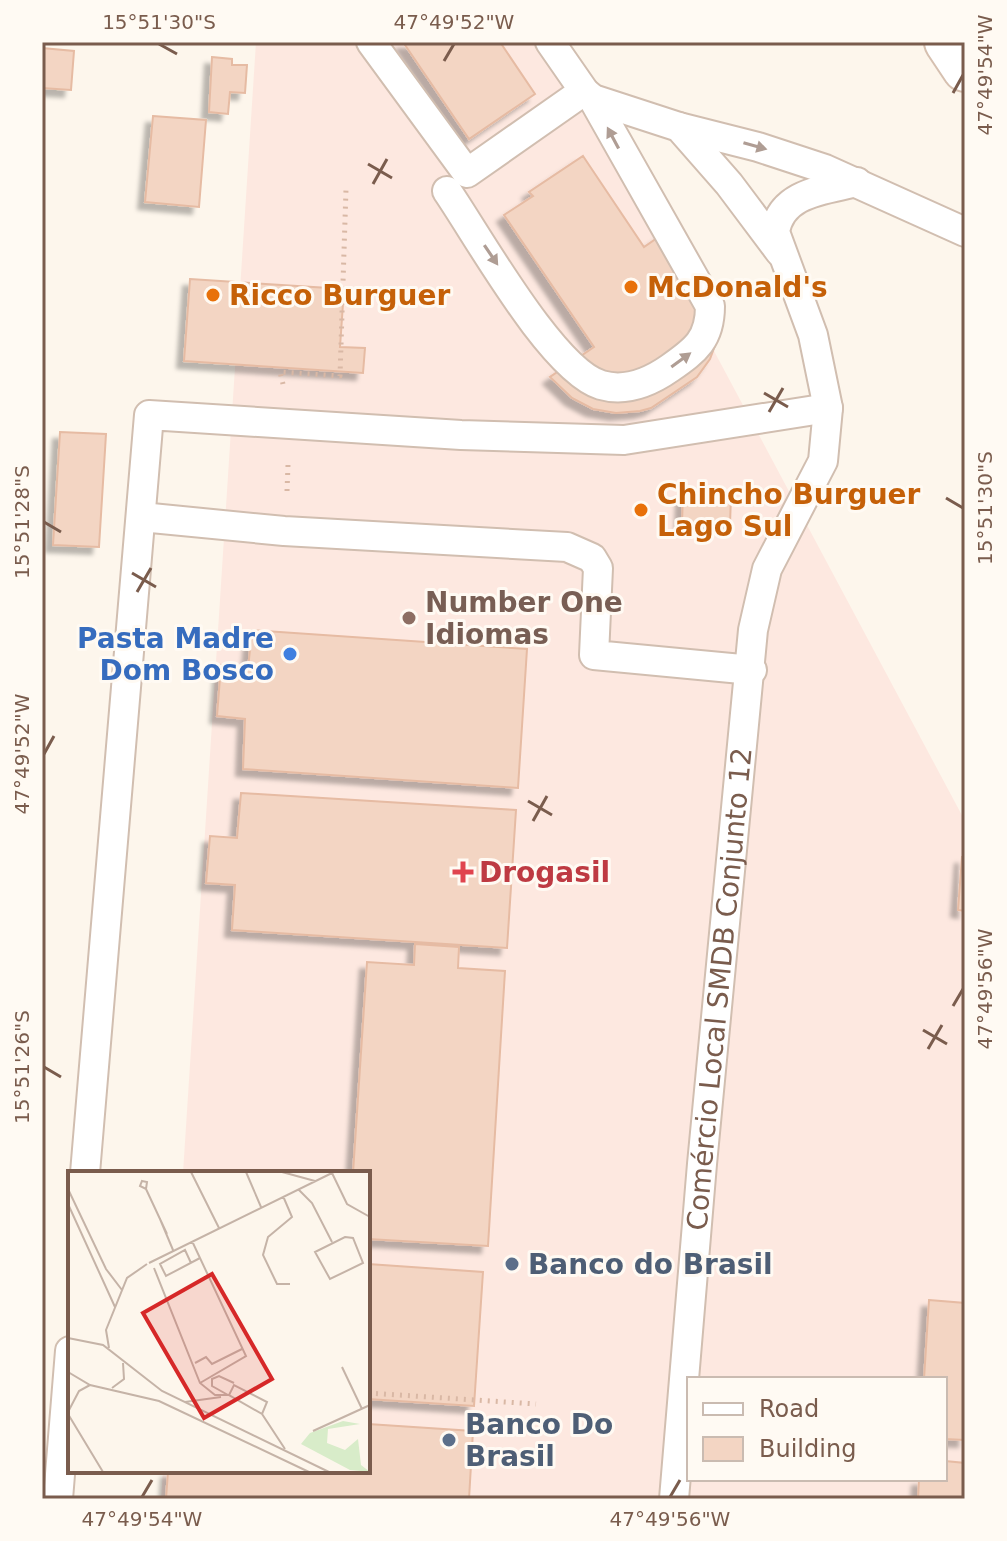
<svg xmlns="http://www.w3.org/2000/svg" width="1007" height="1541" font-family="'DejaVu Sans',sans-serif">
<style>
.commercial{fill:#fde8e0;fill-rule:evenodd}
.building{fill:#f3d5c3;stroke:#e6bba3;stroke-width:2;filter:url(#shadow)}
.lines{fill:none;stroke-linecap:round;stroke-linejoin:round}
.service-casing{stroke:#d1beb0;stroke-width:32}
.secondary-casing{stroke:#d6c0b0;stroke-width:48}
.path{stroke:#d9b8a5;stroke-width:5;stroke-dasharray:2 6;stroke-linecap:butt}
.service{stroke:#fff;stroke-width:28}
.secondary{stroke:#fff;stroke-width:44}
.oneway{fill:#af9d94}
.ticks{fill:none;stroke:#7a5c4d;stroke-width:3}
.food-dot{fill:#e8710a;stroke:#fffaf3;stroke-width:3}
.education-dot{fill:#8d6e63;stroke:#fffaf3;stroke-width:3}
.shop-dot{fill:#3f7fe0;stroke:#fffaf3;stroke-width:3}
.health-dot{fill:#e0444e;stroke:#fffaf3;stroke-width:3}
.service-dot{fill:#5c6f8a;stroke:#fffaf3;stroke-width:3}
.labels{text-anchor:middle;stroke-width:6;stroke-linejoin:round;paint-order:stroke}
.food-label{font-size:28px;font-weight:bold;fill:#c56008;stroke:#fffaf3;text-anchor:start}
.education-label{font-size:28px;font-weight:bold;fill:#785e54;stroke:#fffaf3;text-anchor:start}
.shop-label{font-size:28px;font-weight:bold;fill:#366cbe;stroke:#fffaf3;text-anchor:end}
.health-label{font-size:28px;font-weight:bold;fill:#be3a42;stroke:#fffaf3;text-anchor:start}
.street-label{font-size:28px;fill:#7a5c4d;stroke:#fffaf3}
.service-label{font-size:28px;font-weight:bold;fill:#4e5e75;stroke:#fffaf3;text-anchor:start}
.inset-road{fill:none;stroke:#c5b3a7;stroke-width:2}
.view{fill:#d62828;fill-opacity:0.15;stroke:#d62828;stroke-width:4}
.inset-edge{fill:none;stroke:#7a5c4d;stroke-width:4}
.neatline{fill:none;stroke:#7a5c4d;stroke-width:3}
.ticks-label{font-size:20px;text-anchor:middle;fill:#7a5c4d}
</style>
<defs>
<filter id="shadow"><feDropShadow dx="-7" dy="7" stdDeviation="2" flood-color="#0004"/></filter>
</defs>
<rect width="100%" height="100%" fill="#fdf6ec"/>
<!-- commercial -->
<path class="commercial" d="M256,42H549L965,821V1499H161L163,1471H368V1173H183ZM689,1379H945V1479H689Z"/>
<!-- building -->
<path class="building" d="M403,42H500L535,94L469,139Z
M42,48L74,51L71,90L42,88Z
M212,57L232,59V65H247L245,93L230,92L228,114L209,112Z
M153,116L206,120L199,207L145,202Z
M583,156L644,247L670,229L717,340L710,359L697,377L651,408L640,411L616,413L593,409L572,398L550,377L594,347L504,215L533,196L529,192Z
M190,279L344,289L340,347L365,348L363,373L184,361Z
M60,432L106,434L99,547L53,545Z
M683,493L731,495L730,525L682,523Z
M252,630L527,649L518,788L243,769L245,719L217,716L221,665L248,669Z
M241,793L516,810L507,948L232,930L235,885L206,883L210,836L237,838Z
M962,857H965V911L958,910Z
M415,944L459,947L458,968L505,971L488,1246L368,1239V1173H353L367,962L414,965Z
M368,1264L483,1272L474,1406L368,1399Z
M929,1300L965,1303V1440L945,1439V1379H924Z
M368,1424L473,1431L469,1499H166L168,1471H368Z
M945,1461L965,1463V1499H918L919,1479H945Z"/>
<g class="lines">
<!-- service casing -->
<g class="service-casing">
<g id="service">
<path d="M371,42L467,173L584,91L550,42"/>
<path d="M587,94L593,99L679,127L729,184L780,252"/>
<path d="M679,127L758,147L825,169L965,232"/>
<path d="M447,191C478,236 552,370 601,385C625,392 650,382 670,368C696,350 710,339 710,306L593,99"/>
<path d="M141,517L284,531L567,547L592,558L598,568L594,655L752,670"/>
<path d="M85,1173L149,415L461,435L624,440L828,408"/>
<path d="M58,1499L70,1351"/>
<path id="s1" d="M674,1499L702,1164L753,630L767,569L823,461L828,408L813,335L775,232C781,192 825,190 857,182"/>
</g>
</g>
<!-- secondary casing -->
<g class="secondary-casing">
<path id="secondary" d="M947,42L965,69"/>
</g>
<!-- path -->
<path class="path" d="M283,384L280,372L340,376L346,189
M287,491L288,465
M368,1393L536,1404"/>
<!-- service -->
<use href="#service" class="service"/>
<!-- secondary -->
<use href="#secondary" class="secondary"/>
</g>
<!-- one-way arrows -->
<defs><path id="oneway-solid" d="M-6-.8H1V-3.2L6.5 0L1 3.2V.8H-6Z" transform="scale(2)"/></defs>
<g class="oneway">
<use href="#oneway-solid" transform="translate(613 138) rotate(-118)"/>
<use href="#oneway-solid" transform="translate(755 146) rotate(16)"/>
<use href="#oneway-solid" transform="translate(491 255) rotate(56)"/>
<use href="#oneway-solid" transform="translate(681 360) rotate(-36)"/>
</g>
<!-- ticks -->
<path class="ticks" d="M159,44L177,54M444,61L454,44M953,93L963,75M368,164L392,178M373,184L387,159M764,393L788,407M769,412L783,388M946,498L963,508M44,522L61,532M132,573L156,587M137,592L151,568M44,754L54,736M528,801L552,815M533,821L547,796M953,1006L963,989M923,1030L947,1044M928,1049L942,1025M44,1067L61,1077M142,1497L152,1480M670,1497L680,1480"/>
<!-- markers -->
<g class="food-dot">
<circle cx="631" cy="287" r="8"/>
<circle cx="213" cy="295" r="8"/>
<circle cx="641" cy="510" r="8"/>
</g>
<circle class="education-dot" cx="409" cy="618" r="8"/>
<circle class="shop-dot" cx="290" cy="654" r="8"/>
<path class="health-dot" d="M459 860h8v8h8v8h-8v8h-8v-8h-8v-8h8z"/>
<g class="service-dot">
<circle cx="512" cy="1264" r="8"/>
<circle cx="449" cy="1440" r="8"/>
</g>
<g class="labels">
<!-- food labels -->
<g class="food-label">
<text x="647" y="297">McDonald's</text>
<text x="229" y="305">Ricco Burguer</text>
<text x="657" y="504">Chincho Burguer<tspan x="657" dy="32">Lago Sul</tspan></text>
</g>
<!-- education labels -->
<g class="education-label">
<text x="425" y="612">Number One<tspan x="425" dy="32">Idiomas</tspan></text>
</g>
<!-- shop labels -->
<g class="shop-label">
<text x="274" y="648">Pasta Madre<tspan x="274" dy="32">Dom Bosco</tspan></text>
</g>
<!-- health labels -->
<g class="health-label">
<text x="479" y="882">Drogasil</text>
</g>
<!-- street labels -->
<g class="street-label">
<text dy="10" stroke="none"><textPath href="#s1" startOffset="512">Comércio Local SMDB Conjunto 12</textPath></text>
</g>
<!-- service labels -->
<g class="service-label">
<text x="528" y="1274">Banco do Brasil</text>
<text x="465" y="1434">Banco Do<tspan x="465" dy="32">Brasil</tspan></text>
</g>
</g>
<!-- overview -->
<g transform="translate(68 1171)">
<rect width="302" height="302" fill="#fdf6ec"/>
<path d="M275,250L292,253L260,258L259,272L277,279L290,268L293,294L302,301L282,299L233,273L242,262Z" fill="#d8ecc9"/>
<path class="inset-road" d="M123,1L151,57M178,1L193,36M214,1L247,10M264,2L279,33L302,46M74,10L79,11L78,18L72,15ZM0,18L38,98L54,119M78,18L99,63M230,18L244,32L264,71M215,25L224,46L200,66L195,84L209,113H222M0,33L47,136M92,48L105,79M277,66L285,67L295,92L262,108L247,81ZM124,70L178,185L132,212M81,92L266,1M123,92L117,79L92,93L98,105L132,87M86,97L132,212L147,224H161M0,167L35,174L94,220L261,301M41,177L38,159L59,107L79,93M127,192L138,186L144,193L174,178M274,196L294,238M0,201L22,214L91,230L241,301M44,217L56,208L55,192M160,224L144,215V208L151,205L166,212M117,231L153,226M0,241L11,220L22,214M0,243L35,301M194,243L199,231L166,214L161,224L194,243L217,278M245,260L302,234"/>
<path class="view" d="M144,103L204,208L136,247L75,142Z"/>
<rect width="302" height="302" class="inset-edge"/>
</g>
<!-- border -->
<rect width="1007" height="1541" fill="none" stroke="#fffaf3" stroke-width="88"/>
<!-- legend -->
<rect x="687" y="1377" width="260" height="104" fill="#fffaf3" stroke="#cabbb1" stroke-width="2"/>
<rect x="703" y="1403" width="40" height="12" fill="#ffffff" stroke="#cabbb1" stroke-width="2"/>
<text x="759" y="1417" font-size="24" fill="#7a5c4d">Road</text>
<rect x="703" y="1437" width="40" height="24" fill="#f3d5c3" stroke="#cabbb1" stroke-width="2"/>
<text x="759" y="1457" font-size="24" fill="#7a5c4d">Building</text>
<rect x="44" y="44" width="919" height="1453" class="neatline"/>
<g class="ticks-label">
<text x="159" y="29">15°51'30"S</text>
<text x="454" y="29">47°49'52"W</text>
<text transform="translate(985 75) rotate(-90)" y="7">47°49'54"W</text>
<text transform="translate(985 508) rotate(-90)" y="7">15°51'30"S</text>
<text transform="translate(22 522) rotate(-90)" y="7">15°51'28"S</text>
<text transform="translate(22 754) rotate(-90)" y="7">47°49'52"W</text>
<text transform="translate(985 989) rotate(-90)" y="7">47°49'56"W</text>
<text transform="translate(22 1067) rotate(-90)" y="7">15°51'26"S</text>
<text x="142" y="1526">47°49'54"W</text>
<text x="670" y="1526">47°49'56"W</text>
</g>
</svg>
